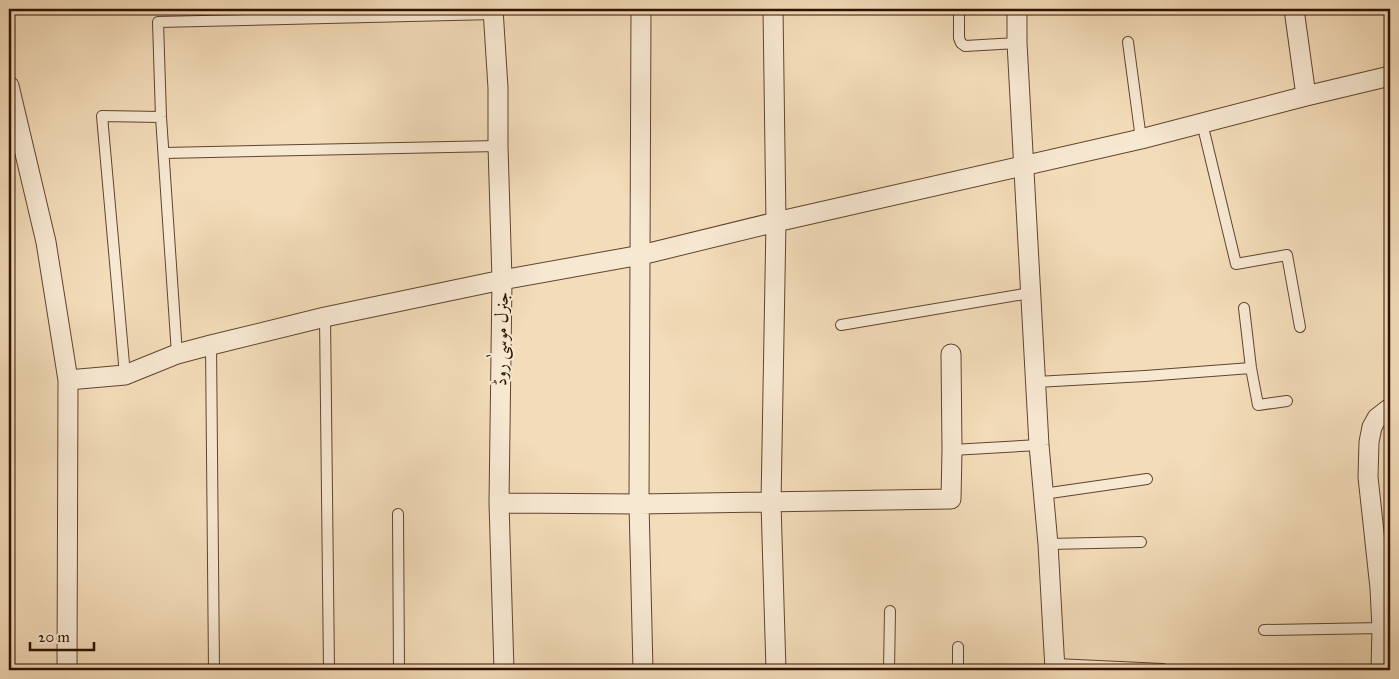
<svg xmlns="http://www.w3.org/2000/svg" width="1399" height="679" font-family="'IM FELL Great Primer',Amiri,serif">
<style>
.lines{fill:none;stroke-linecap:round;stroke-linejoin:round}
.service-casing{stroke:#61442e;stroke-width:12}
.minor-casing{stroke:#61442e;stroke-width:21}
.service{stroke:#f7e8d2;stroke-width:10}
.minor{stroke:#f7e8d2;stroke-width:19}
.labels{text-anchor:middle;stroke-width:4;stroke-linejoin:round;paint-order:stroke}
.street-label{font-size:18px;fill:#301200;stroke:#f7e8d2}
</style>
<rect width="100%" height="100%" fill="#f3dcb9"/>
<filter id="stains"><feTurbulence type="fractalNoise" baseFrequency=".004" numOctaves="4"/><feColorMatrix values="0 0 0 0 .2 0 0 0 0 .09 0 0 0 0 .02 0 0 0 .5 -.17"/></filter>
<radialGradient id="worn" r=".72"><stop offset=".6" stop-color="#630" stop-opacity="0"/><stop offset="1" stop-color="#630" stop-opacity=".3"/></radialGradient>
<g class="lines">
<!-- service casing -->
<g class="service-casing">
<path id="service" d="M959,9V38L961,43L965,46L1017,43
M1128,42L1141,139
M1202,123L1236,264L1287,255L1300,327
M164,153L498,146
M1244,308L1251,368L1258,405L1287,401
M325,317L329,670
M841,325L1030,293
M211,345L214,670
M177,354L161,117L158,22L494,14
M125,375L102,116L161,117
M1036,382L1145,376L1251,368
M952,450L1039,445
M1043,494L1147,479
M398,514L399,670
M1048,544L1141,542
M1264,630L1382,628
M1055,664L1163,669
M889,670L890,611
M958,670V647"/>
</g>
<!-- minor casing -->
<g class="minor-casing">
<path id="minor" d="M493,9L498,88V146L502,280L499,503L504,670
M641,9L639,504L643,670
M773,9L776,222L771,503L776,670
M1017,9V43L1039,445L1048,544L1055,670
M1294,9L1306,96
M9,86L46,242L68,380L67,670
M68,380L125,375L177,354L211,345L325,317L502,280L641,255L776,222L1141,139L1306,96L1390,76
M499,503L639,504L951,499L952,450L951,354
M1381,670L1382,628L1380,588L1368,477L1369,442L1372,427L1377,418L1390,408"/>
</g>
<!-- service -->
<use href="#service" class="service"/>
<!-- minor -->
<use href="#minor" class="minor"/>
</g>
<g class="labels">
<!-- street labels -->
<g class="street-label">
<text transform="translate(501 339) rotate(-89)" y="6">جنرل موسیٰ روڈ</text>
</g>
</g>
<!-- margin -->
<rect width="1399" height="679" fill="none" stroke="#f3dcb9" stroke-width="30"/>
<rect x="10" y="10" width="1379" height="659" fill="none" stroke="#301200" stroke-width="2.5"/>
<rect x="15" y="15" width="1369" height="649" fill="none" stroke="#301200"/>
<!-- scale -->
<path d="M30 642v8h64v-8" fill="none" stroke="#301200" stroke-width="2.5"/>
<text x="38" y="642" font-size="15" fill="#301200" stroke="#f7e8d2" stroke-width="4" paint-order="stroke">20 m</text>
<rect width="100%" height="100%" filter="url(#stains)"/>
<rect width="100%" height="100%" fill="url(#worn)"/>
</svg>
